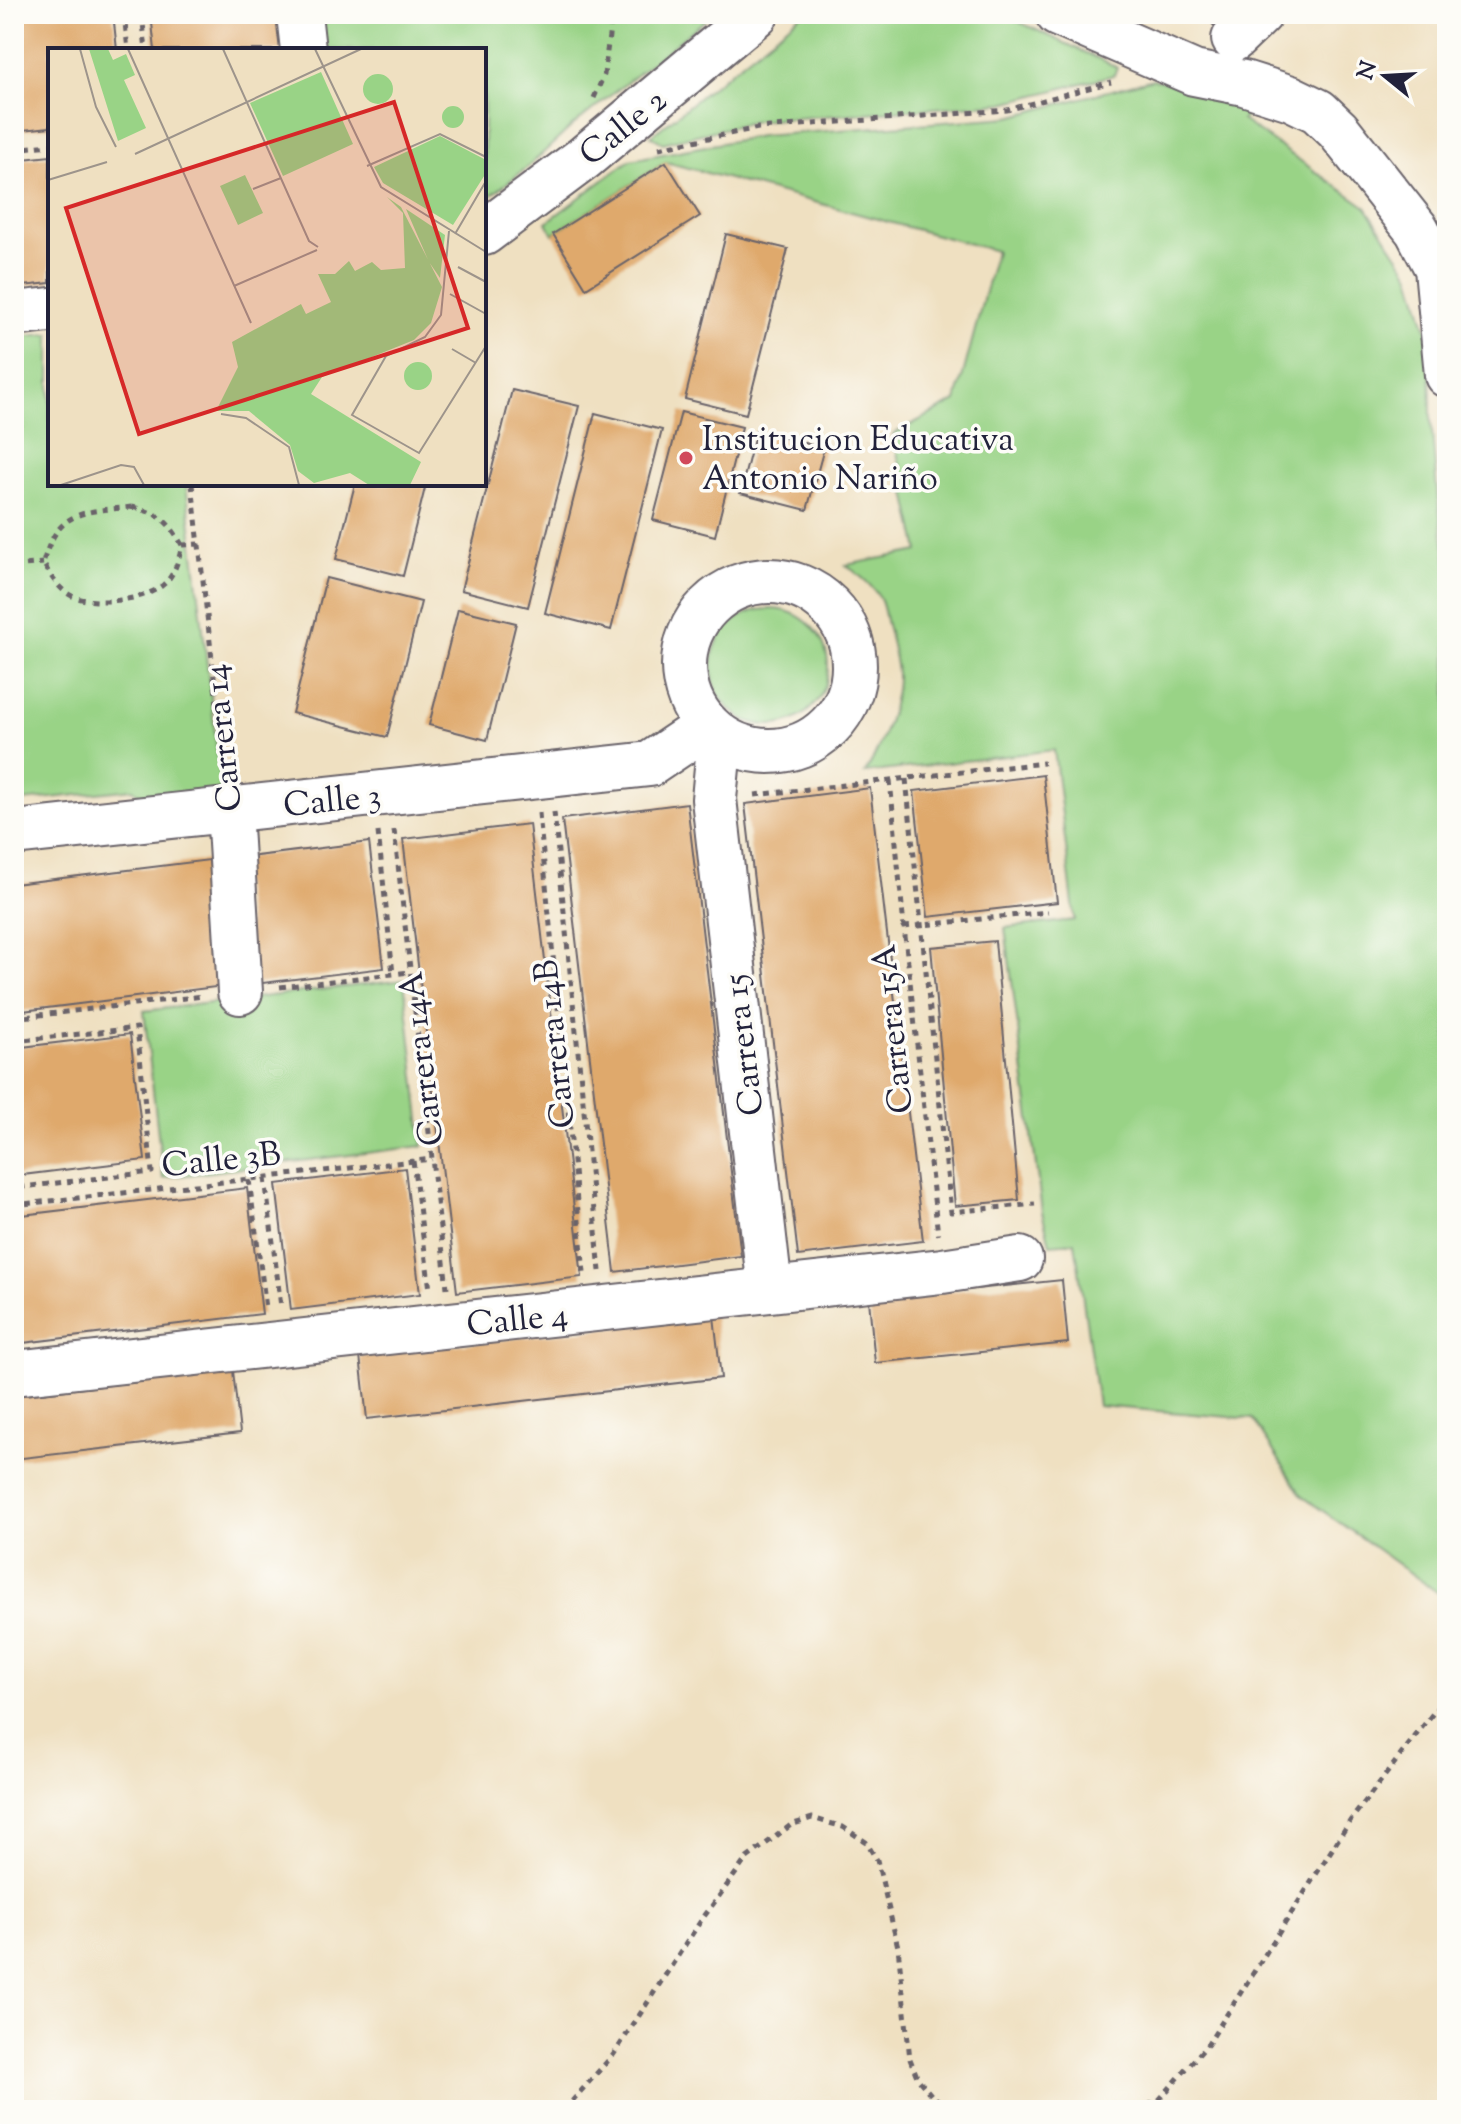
<svg xmlns="http://www.w3.org/2000/svg" width="1461" height="2124" font-family="'Sorts Mill Goudy',serif">
<style>
.green{fill:#99d386;stroke:#5e7a60;stroke-width:2}
.building{fill:#dfa96c}
.lines{fill:none;stroke-linecap:round;stroke-linejoin:round}
.minor-casing{stroke:#6a646a;stroke-width:48}
.path{stroke:#6a646a;stroke-width:5;stroke-dasharray:6 6;stroke-linecap:butt}
.minor{stroke:#fff;stroke-width:44}
.poi-dot{fill:#d1495b;stroke:#fdfcf7;stroke-width:3}
.labels{text-anchor:middle;stroke-width:7;stroke-linejoin:round;paint-order:stroke}
.street-label{font-size:34px;fill:#22223b;stroke:#fdfcf7}
.poi-label{font-size:34px;fill:#22223b;stroke:#fdfcf7;text-anchor:start}
.inset-road{fill:none;stroke:#9d948b;stroke-width:2}
.view{fill:#d62828;fill-opacity:0.15;stroke:#d62828;stroke-width:4}
.inset-edge{fill:none;stroke:#22223b;stroke-width:4}
</style>
<rect width="100%" height="100%" fill="#fdfcf7"/>
<filter id="ink" filterUnits="userSpaceOnUse"><feTurbulence type="fractalNoise" baseFrequency=".0125" numOctaves="2"/><feDisplacementMap in="SourceGraphic" scale="16" xChannelSelector="R" yChannelSelector="G"/><feConvolveMatrix kernelMatrix="1 2 1 2 8 2 1 2 1" color-interpolation-filters="sRGB"/></filter>
<filter id="wash" filterUnits="userSpaceOnUse"><feTurbulence type="fractalNoise" baseFrequency=".006" numOctaves="4" result="noise"/><feDisplacementMap in="SourceGraphic" scale="32" xChannelSelector="R" yChannelSelector="G"/><feGaussianBlur stdDeviation="1.8" result="paint"/><feColorMatrix in="noise" values="0 0 0 0 0 0 0 0 0 0 0 0 0 0 0 0 0 1.4 0 .05"/><feComposite in="paint" operator="in"/></filter>
<g filter="url(#wash)">
<rect width="100%" height="100%" fill="#efe0c1"/>
<!-- green -->
<path class="green" d="M309,14H713L572,126L529,166L484,201V50H312Z
M802,14H1002L1117,67L1114,75L1004,103L756,121L663,143L651,136Z
M1153,79L1260,106L1242,120L1365,206L1411,275L1430,340L1431,420L1438,503L1447,563V1599L1302,1496L1253,1419L1098,1406L1075,1242L1050,1244L1042,1212L1005,928L1075,920L1054,750L865,773C880,750 898,701 897,674C896,657 891,641 887,625C885,617 884,608 881,601C874,586 858,574 846,565L919,551L893,434L956,401L996,251L666,162L553,234L547,222L630,160L760,136L1010,117Z
M50,334V484H186L222,793L152,804L133,789L14,802V337Z
M712 667a58 58 0 1 1 116 0a58 58 0 1 1-116 0Z
M404,980L423,1146L163,1178L144,1011Z"/>
<g id="blocks">
<!-- building -->
<path class="building" d="M14,14H113L117,50H50V127L14,131Z
M151,14H278L282,50H155Z
M1203,14H1239L1220,32Z
M50,156V283L14,287V160Z
M666,162L700,216L586,288L553,234Z
M726,234L788,249L746,414L685,399Z
M512,390L579,406L528,607L461,590Z
M681,412L742,427L715,536L653,520Z
M595,413L662,430L611,630L545,613Z
M756,431L824,448L807,510L740,493Z
M355,484H426L403,576L336,559Z
M326,578L421,602L387,737L292,713Z
M458,609L516,623L487,740L429,725Z
M1043,775L1057,902L928,917L914,791Z
M870,788L923,1241L798,1256L745,804Z
M687,803L741,1256L615,1272L562,819Z
M529,824L582,1277L457,1292L403,839Z
M369,842L384,968L255,984L240,858Z
M209,860L224,986L14,1012V884Z
M995,941L1019,1200L955,1206L931,947Z
M130,1034L145,1160L14,1176V1048Z
M405,1168L420,1294L291,1310L276,1184Z
M247,1188L262,1314L14,1344V1216Z
M1062,1280L1068,1343L875,1363L869,1300Z
M714,1316L721,1378L367,1419L360,1356Z
M233,1371L240,1433L14,1459V1396Z"/>
</g>
</g>
<g filter="url(#ink)">
<use href="#blocks" fill-opacity="0" stroke="#6a646a" stroke-width="2"/>
<g class="lines">
<!-- minor casing -->
<g class="minor-casing">
<path id="minor" d="M299,14L303,50
M1058,14L1194,73L1244,83L1291,98L1318,111L1338,130L1417,230L1437,268L1447,375
M1234,39L1260,14
M484,233L584,158L756,14
M14,314L50,310
M684 666a85 85 0 1 1 170 0a85 85 0 1 1-170 0Z
M720,736L714,799L770,1290
M229,810L240,992
M14,833L650,764L708,725
M14,1373L942,1271L1020,1259"/>
</g>
<!-- path -->
<path class="path" d="M124,14L128,50
M142,14L146,50
M594,98L604,75L610,28L615,14
M659,148L758,128L1007,110L1111,82
M14,149L50,145
M192,484L225,773
M132,507C159,513 168,520 182,545C179,559 175,574 164,584C146,601 94,606 72,596C58,589 51,576 43,563C58,509 83,512 132,507Z
M182,545L199,544
M14,566L43,563
M906,779L951,1212L1035,1204
M890,780L904,927L938,1235
M755,795L1044,763
M554,812L600,1271
M539,813L584,1273
M394,830L447,1288
M378,832L393,974
M904,927L1048,912
M280,987L410,972
M14,1018L203,996
M14,1041L137,1028L152,1172L14,1188
M413,1161L430,1290
M265,1178L281,1307
M249,1180L266,1308
M14,1205L432,1159
M564,2110L614,2054L700,1922L747,1858L791,1825L812,1818L843,1827L866,1842L877,1860L898,1947L910,2059L918,2079L932,2096L951,2108L961,2110
M1137,2110L1159,2100L1208,2044L1350,1821L1447,1695"/>
<!-- minor -->
<use href="#minor" class="minor"/>
</g>
</g>
<!-- markers -->
<circle class="poi-dot" cx="686" cy="458" r="8"/>
<g class="labels">
<!-- street labels -->
<g class="street-label">
<text transform="translate(622 126) rotate(-39)" y="12">Calle 2</text>
<text transform="translate(221 738) rotate(-96)" y="12">Carrera 14</text>
<text transform="translate(332 799) rotate(-6)" y="12">Calle 3</text>
<text transform="translate(891 1029) rotate(-96)" y="12">Carrera 15A</text>
<text transform="translate(553 1044) rotate(-96)" y="12">Carrera 14B</text>
<text transform="translate(742 1045) rotate(-97)" y="12">Carrera 15</text>
<text transform="translate(420 1059) rotate(-97)" y="12">Carrera 14A</text>
<text transform="translate(221 1158) rotate(-6)" y="12">Calle 3B</text>
<text transform="translate(517 1318) rotate(-6)" y="12">Calle 4</text>
</g>
<!-- poi labels -->
<g class="poi-label">
<text x="702" y="450">Institucion Educativa<tspan x="702" dy="39">Antonio Nariño</tspan></text>
</g>
</g>
<!-- overview -->
<g transform="translate(48 48)">
<rect width="438" height="438" fill="#efe0c1"/>
<path d="M41,1H60L65,12L78,6L87,27L76,32L98,80L70,93ZM273,24L305,96L235,128L202,55ZM315 41a15 15 0 1 1 30 0a15 15 0 1 1-30 0ZM394 69a11 11 0 1 1 22 0a11 11 0 1 1-22 0ZM392,88L438,112V125L405,177L335,135L326,119ZM197,127L215,165L190,177L172,138ZM339,149L353,159L394,239L383,275L366,292L274,329L263,346L373,414L362,437H321L302,425L266,435L250,423L242,397L201,363H168L190,319L184,294L253,256L258,266L283,254L270,226H287L301,213L307,223L324,214L333,222L357,220L355,165ZM358,161L397,187L392,230L381,214ZM356 328a14 14 0 1 1 28 0a14 14 0 1 1-28 0Z" fill="#99d386"/>
<path class="inset-road" d="M32,1L48,59L68,99M80,1L203,275M175,1L261,193L270,199M267,1L333,139L438,204M87,106L313,1M319,118L392,86L438,109M0,132L59,114M205,141L233,130M401,183L393,267L377,289L338,308L304,367L371,405L438,298M407,186L438,133M410,219L438,234M186,238L269,202M402,246L438,266M404,301L428,315M173,366L198,370L241,399L251,437M13,437L73,417L86,419L96,437"/>
<path class="view" d="M346,54L420,280L91,386L18,160Z"/>
<rect width="438" height="438" class="inset-edge"/>
</g>
<!-- margin -->
<rect width="1461" height="2124" fill="none" stroke="#fdfcf7" stroke-width="48"/>
<!-- north arrow -->
<g transform="translate(1385 76) rotate(288)" stroke="#fdfcf7" stroke-width="6" paint-order="stroke">
<path d="M0-6L14 30L0 20L-14 30Z" fill="#22223b"/>
<text y="-12" font-size="22" font-weight="bold" text-anchor="middle" fill="#22223b">N</text>
</g>
</svg>
